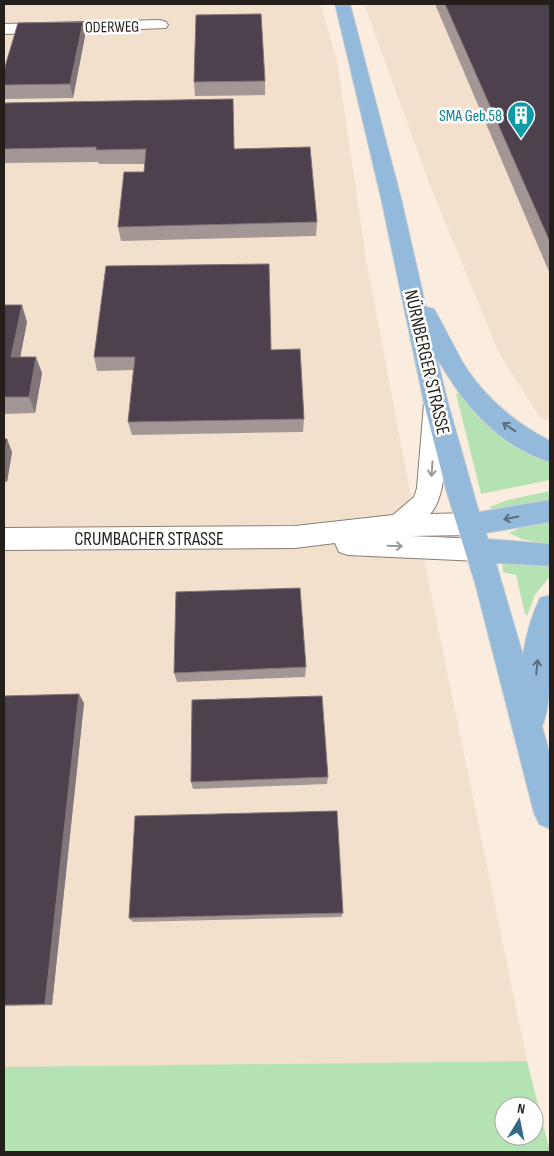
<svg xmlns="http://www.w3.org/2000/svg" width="554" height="1156" font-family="'Sofia Sans Condensed',sans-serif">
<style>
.built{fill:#f2dfcc}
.green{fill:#b5e2b2;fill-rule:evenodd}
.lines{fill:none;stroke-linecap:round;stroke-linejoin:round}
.minor-casing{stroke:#8a7e72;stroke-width:2}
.major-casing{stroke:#d3d2d1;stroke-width:2}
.minor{fill:#fff;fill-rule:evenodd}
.major{fill:#94badb;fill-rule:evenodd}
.wall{fill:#a39796}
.shaded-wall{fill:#807578}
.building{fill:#4c414c;stroke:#807578}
.oneway{stroke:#5c6c7a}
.oneway2{stroke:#9c9a98}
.labels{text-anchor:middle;stroke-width:5;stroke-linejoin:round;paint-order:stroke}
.far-street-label{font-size:16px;fill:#241f1a;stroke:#fff}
.far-culture-label{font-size:16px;fill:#0d838f;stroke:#fff;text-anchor:end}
.street-label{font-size:19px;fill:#241f1a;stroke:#fff}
</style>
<rect width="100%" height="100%" fill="#faeddf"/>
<!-- built -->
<path class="built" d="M4,4H320L337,60L366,259L407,476L527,1061L4,1067Z
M364,4H550V421L540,418L498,351L430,185Z"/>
<!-- green -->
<path class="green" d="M462,392L509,439L550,463V480L481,494L456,394Z
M550,491V500L499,510H493L489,507L508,500Z
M550,522V545L522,539L509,533L522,527Z
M512,561L550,567V576L535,595L527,616L525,614L516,575L503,572L502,563Z
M527,1061L550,1152H4V1067ZM504,1106H534V1136H504Z"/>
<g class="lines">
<!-- minor casing -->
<g class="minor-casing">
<path id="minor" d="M160,20L166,22L168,25L166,28L4,34V24Z
M436,395L444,398L448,404C446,431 449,496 430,514L471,513L480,516L484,524L480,532L471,535L411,536L479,539L489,542L492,550L489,558L479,561L348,555L339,552L335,543L295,548L4,550V528L295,526L393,515L414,497L417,488L424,404L428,398Z"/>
</g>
<!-- major casing -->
<g class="major-casing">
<path id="major" d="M335,4H350L401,198L426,307L434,309C444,326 453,345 463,363C485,398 514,422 550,441V462C497,445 463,404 437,358L448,403L479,512L550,500V522L486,533L488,539L550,544V566L496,563L523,655C526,635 531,617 540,598L550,595C550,625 554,703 542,726L550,755V829L539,824L534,813L475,583L447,493L424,403L381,198Z"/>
</g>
<!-- minor -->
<use href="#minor" class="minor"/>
<!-- major -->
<use href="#major" class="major"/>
</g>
<!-- wall -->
<path class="wall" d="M98,4H119L98,5Z
M435,4H550V274Z
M85,36L73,98L4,99V70Z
M265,81V95L195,96L194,82Z
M233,99L234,149L317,222L316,236L121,241L118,227L144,172L145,164H99L98,162L4,163V103Z
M4,305L27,322L20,357L42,373L35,413L4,414Z
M271,350L304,419L303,432L132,435L128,422L133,370L97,371L94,357Z
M4,439L12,452L7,482H4Z
M306,667L305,677L177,682L174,673Z
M4,696L84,703L52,1005L4,1006Z
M328,777L327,784L193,789L191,782Z
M343,913L341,917L133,922L129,918Z"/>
<!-- shaded-wall -->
<path class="shaded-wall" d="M83,22L85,36L73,98L70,84Z
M22,305L27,322L17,374L11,357Z
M36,357L42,373L35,413L29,397Z
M7,439L12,452L7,482L4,476V453Z
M79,694L84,703L52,1005L45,1004Z"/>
<!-- building -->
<path class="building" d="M445,4H550V242Z
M261,14L265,81L194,82L196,15Z
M83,22L70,84L4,85V70L18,23Z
M233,99L234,149L310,147L317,222L118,227L124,172H144L146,149L96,150V147L4,149V103Z
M269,264L271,350L300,349L304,419L128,422L135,357H94L106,266Z
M4,305H22L11,357H36L29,397H4Z
M4,439H7L4,453Z
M300,588L306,667L174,673L176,592Z
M79,694L45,1004L4,1005V696Z
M322,696L328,777L191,782L192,700Z
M337,811L343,913L129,918L135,816Z"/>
<!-- one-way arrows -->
<defs><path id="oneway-shaft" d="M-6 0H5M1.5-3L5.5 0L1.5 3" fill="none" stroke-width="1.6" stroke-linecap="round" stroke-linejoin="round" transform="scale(1.25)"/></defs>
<g class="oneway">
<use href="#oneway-shaft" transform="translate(509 427) rotate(-146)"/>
<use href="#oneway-shaft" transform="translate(511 518) rotate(168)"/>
<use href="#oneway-shaft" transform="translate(537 667) rotate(-84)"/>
</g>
<g class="oneway2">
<use href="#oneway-shaft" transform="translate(432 469) rotate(94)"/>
<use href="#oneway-shaft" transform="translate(395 546) rotate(2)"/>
</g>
<!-- icons -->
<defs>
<g id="building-pin" transform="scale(1.4375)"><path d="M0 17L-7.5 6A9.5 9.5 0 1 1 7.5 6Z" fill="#0f9aa8" stroke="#fff"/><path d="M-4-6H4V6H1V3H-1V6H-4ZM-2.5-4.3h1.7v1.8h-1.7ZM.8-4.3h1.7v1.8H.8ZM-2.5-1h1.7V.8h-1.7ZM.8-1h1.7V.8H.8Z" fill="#fff"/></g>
</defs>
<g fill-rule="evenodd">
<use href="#building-pin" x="521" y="115"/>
</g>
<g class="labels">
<!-- far-street labels -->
<g class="far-street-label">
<text transform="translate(112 26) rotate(-1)" y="6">ODERWEG</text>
</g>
<!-- far-culture labels -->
<g class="far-culture-label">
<text x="502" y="121">SMA Geb.58</text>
</g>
<!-- street labels -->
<g class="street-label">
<text transform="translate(428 362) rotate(77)" y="7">NÜRNBERGER STRASSE</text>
<text x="149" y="545">CRUMBACHER STRASSE</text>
</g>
</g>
<!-- border -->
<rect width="554" height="1156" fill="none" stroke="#241f1a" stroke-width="10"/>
<!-- north arrow -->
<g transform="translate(519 1121) rotate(10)"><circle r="24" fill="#ffffff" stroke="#a7a5a3"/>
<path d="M0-4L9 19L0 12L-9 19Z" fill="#336984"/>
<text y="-8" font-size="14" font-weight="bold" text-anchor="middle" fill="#241f1a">N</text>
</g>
</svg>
